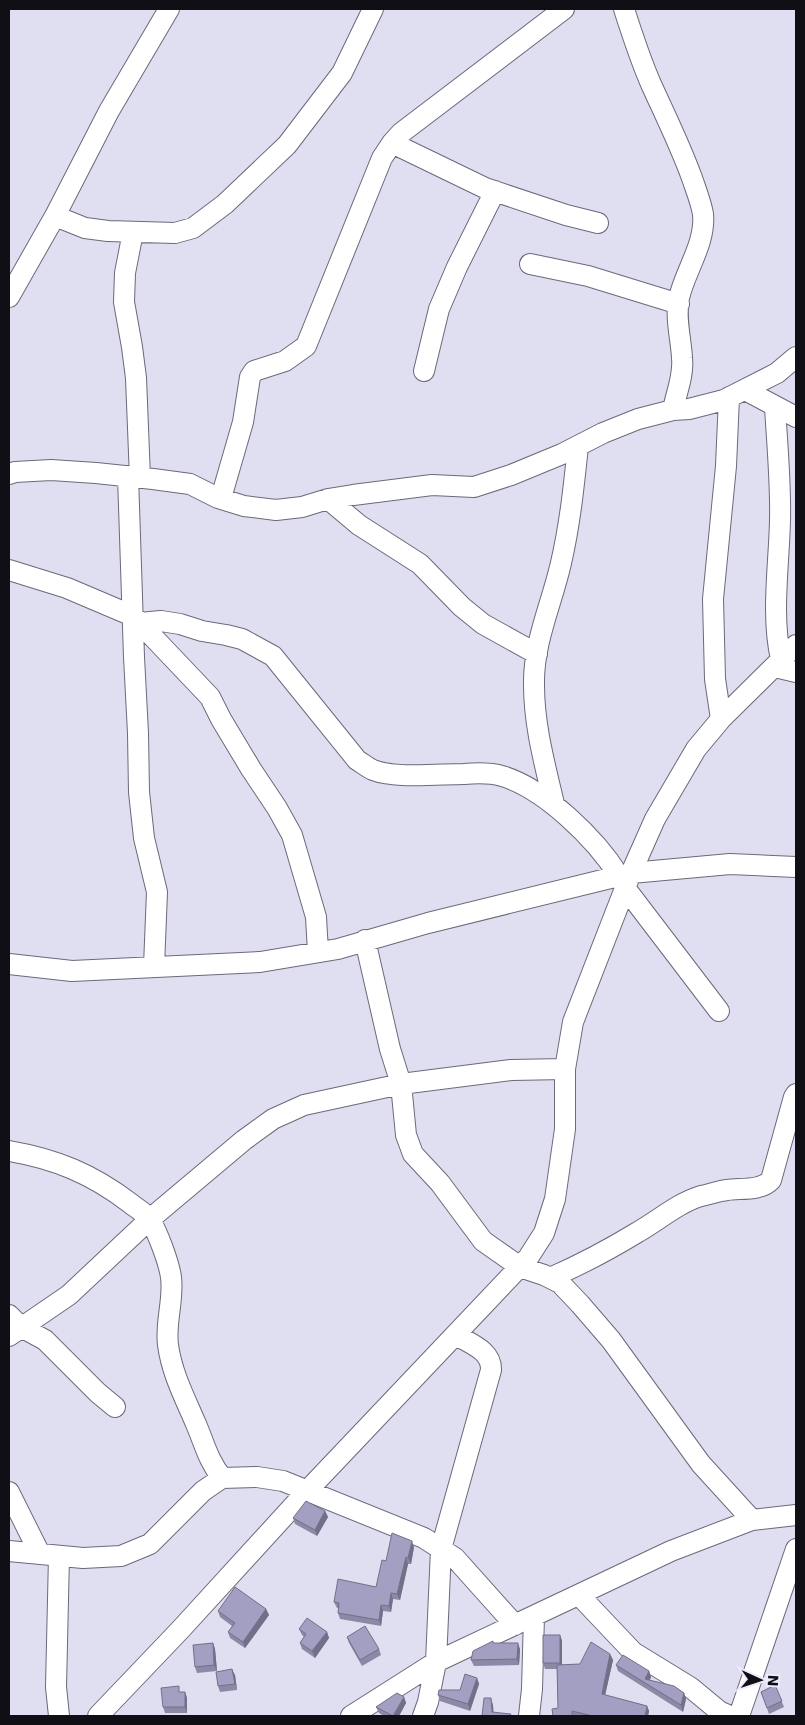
<svg xmlns="http://www.w3.org/2000/svg" width="805" height="1725" font-family="'DejaVu Sans',sans-serif">
  <rect width="100%" height="100%" fill="#e0def1"/>
  <g fill="none" stroke-linecap="round" stroke-linejoin="round">
    <g stroke="#6b697a" stroke-width="22">
      <path id="minor" d="M624,9C632,34 640,59 651,84C665,115 680,145 692,178C696,190 701,202 703,214C706,243 685,271 679,298C675,319 681,338 682,358C684,376 676,393 673,410
        M392,143L485,188L566,215L598,223
        M55,216L85,228L108,231L175,233L193,228L225,204L287,145L342,73L373,9
        M133,232L125,273L124,302L132,347L136,378L140,478
        M530,264L588,276L679,304
        M9,297L55,216L109,111L169,9
        M424,371L439,309L457,267L495,191
        M745,390L796,417
        M775,406C777,444 781,483 780,521C779,565 771,616 781,659
        M9,474L15,472L51,470L96,473L153,479L190,484L218,498L244,506L276,510L302,507L328,499L353,495L432,485L474,487L511,475L562,454L603,433L638,419L673,410L689,409L724,400L777,373L796,357
        M128,476L134,657L138,733L139,792L144,838L157,892L154,966
        M221,498L243,422L250,377L254,371L285,361L306,346L382,158L392,143L401,133L564,9
        M328,499L359,525L420,564L462,607L483,624L537,654
        M9,570L67,588L133,616L210,697L221,719L251,769L277,808L292,835L316,917L318,952
        M140,623L161,621L180,624L202,631L226,635L242,639L273,656L357,760C362,763 368,768 373,770C396,779 440,774 464,774C476,773 492,773 502,776C545,789 596,839 619,876
        M775,667L796,672
        M721,719L715,679L713,599L726,466L729,397
        M554,804C545,765 534,726 534,685C533,643 552,603 561,563C570,524 574,485 578,446
        M626,889L719,1011
        M365,940L390,1049L401,1084L406,1135L413,1154L440,1183L483,1241L520,1267L544,1275L560,1283L580,1304L611,1340L701,1464L752,1520
        M9,964L72,971L260,962L338,949L428,923L631,873L730,864L796,867
        M9,1151C56,1159 92,1174 130,1203C136,1208 146,1213 150,1220C158,1233 169,1263 171,1277C174,1300 165,1322 168,1345C172,1374 185,1398 196,1424C205,1445 208,1460 222,1478
        M550,1278C580,1265 610,1249 638,1232C659,1220 678,1203 701,1196C710,1194 719,1191 727,1190C741,1188 761,1191 771,1180L794,1097L796,1094
        M9,1315L21,1327L45,1340L98,1393L115,1407
        M9,1336L69,1295L150,1219L244,1140L273,1119L304,1105L401,1084L511,1070L565,1069
        M9,1492L40,1554
        M9,1551L83,1558L121,1556L150,1544L203,1491L222,1478L257,1477L283,1481L424,1538L455,1558L515,1625
        M579,1595L633,1652L690,1687L719,1711L730,1716
        M59,1716L56,1687L59,1556
        M98,1716L181,1629L308,1490L528,1258L544,1233L555,1199L565,1129V1069L573,1022L631,873L655,819L696,749L721,719L796,645
        M351,1716L436,1662L671,1551L752,1520L796,1515
        M423,1716L428,1702L436,1662L441,1549L491,1370C492,1351 471,1344 456,1335
        M529,1716L532,1689L534,1616
        M739,1716L796,1549"/>
    </g>
    <use href="#minor" stroke="#fff" stroke-width="20"/>
  </g>
  <path fill="#8c89a7" d="M325,1511L328,1517L317,1536L295,1524L293,1518Z
    M414,1547L411,1564H408L400,1600L393,1599L391,1612L383,1611L381,1626L340,1619L338,1613V1608H337L334,1602L376,1587L386,1561Z
    M266,1609L269,1615L245,1648L230,1638L228,1632L232,1626L220,1617L218,1611Z
    M299,1629L327,1632L329,1638L315,1658L302,1649L300,1643L304,1637L302,1635Z
    M560,1635L562,1641V1665L580,1664L610,1654L613,1660L605,1695L647,1706L649,1711L648,1716H553L558,1708L557,1669H545L543,1663Z
    M347,1637L379,1649L381,1655L362,1666L349,1643Z
    M213,1643L215,1649L217,1671L197,1673L195,1667Z
    M493,1643L520,1649L519,1665L474,1666L471,1660Z
    M616,1665L649,1671L651,1677L650,1680L684,1693L686,1699L683,1712L618,1671Z
    M235,1675L237,1690L220,1692L218,1686Z
    M477,1678L479,1684L470,1711L440,1701L438,1695L460,1690Z
    M775,1685L784,1707L769,1714L761,1692Z
    M181,1692H185L187,1698V1713H165L163,1707Z
    M404,1697L406,1703L399,1716H384L379,1713L376,1707Z"/>
  <path fill="#726f88" d="M325,1511L328,1517L317,1536L315,1530Z
    M412,1541L414,1547L411,1564L408,1558Z
    M406,1557L408,1564L400,1600L397,1594Z
    M391,1593L393,1599L391,1612L389,1606Z
    M381,1605L383,1611L381,1626L379,1620Z
    M266,1609L269,1615L245,1648L243,1642Z
    M327,1632L329,1638L315,1658L312,1651Z
    M560,1635L562,1641V1669L560,1663Z
    M213,1643L215,1649L217,1671L214,1665Z
    M518,1643L520,1649L519,1665L517,1659Z
    M610,1654L613,1660L604,1700L602,1694Z
    M232,1669L235,1675L237,1690L235,1684Z
    M649,1671L651,1677L647,1685L645,1679Z
    M477,1678L479,1684L470,1711L468,1704Z
    M185,1692L187,1698V1713L185,1707Z
    M684,1693L686,1699L683,1712L681,1705Z
    M404,1697L406,1703L399,1716H393Z
    M491,1698L493,1705L494,1716L492,1712Z
    M647,1706L649,1711L648,1716H645Z"/>
  <path fill="#a39fc2" stroke="#726f88" d="M306,1501L325,1511L315,1530L293,1518Z
    M392,1533L412,1541L408,1558L406,1557L397,1594L391,1593L389,1606L381,1605L379,1620L338,1613L339,1603L334,1602L338,1579L376,1587L382,1560L386,1561Z
    M235,1587L266,1609L243,1642L228,1632L235,1623L218,1611Z
    M307,1618L327,1632L312,1651L300,1643L306,1634L299,1629Z
    M365,1626L379,1649L360,1660L347,1637Z
    M543,1635H560V1663H543Z
    M493,1641V1643H518L517,1659L471,1660L473,1651Z
    M591,1642L610,1654L602,1694L647,1706L645,1716H593L572,1711V1716H553L552,1709L558,1708L557,1665L580,1664Z
    M213,1643L214,1665L195,1667L193,1645Z
    M623,1655L649,1671L645,1679L674,1686L684,1693L681,1705L616,1665Z
    M232,1669L235,1684L218,1686L216,1672Z
    M465,1674L477,1678L468,1704L438,1695L439,1690H460Z
    M775,1685L782,1701L767,1708L761,1692Z
    M179,1686V1692H185V1707H163L161,1688Z
    M397,1693L404,1697L393,1716L376,1707Z
    M484,1698H491L492,1712L511,1714L510,1716H482Z"/>
  <rect width="805" height="1725" fill="none" stroke="#100f15" stroke-width="20"/>
  <g transform="translate(760 1680) rotate(93)" stroke="#edebff" stroke-width="4" paint-order="stroke">
  <path d="M0-4L9 19L0 12L-9 19Z" fill="#100f15"/>
  <text y="-8" font-size="14" font-weight="bold" text-anchor="middle" fill="#100f15">N</text>
  </g>
</svg>
